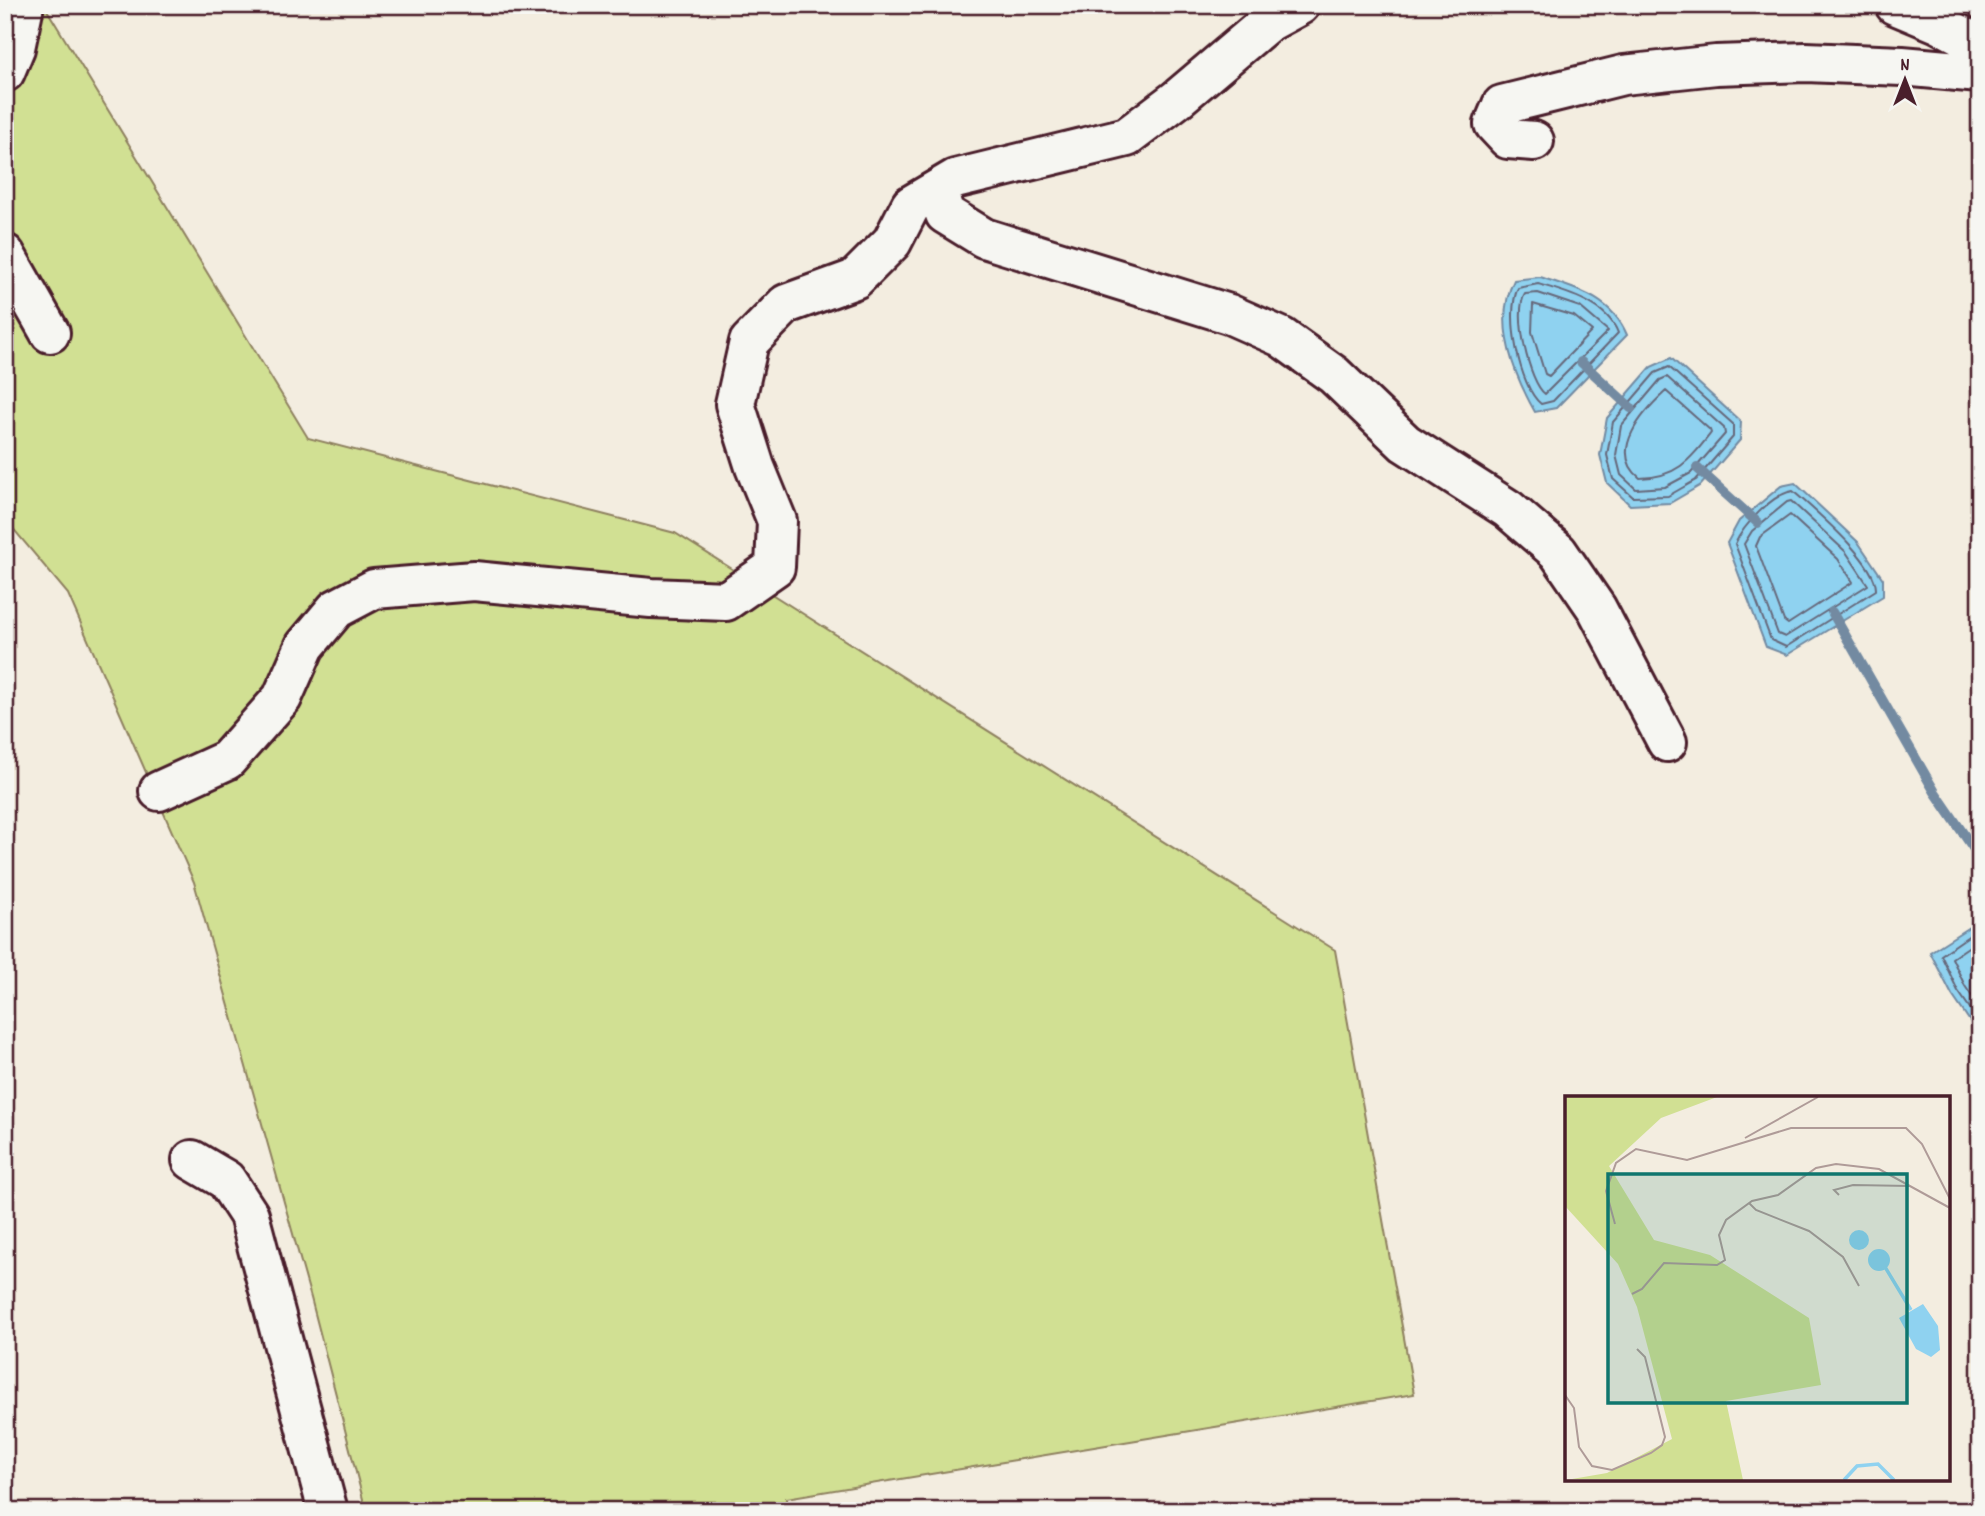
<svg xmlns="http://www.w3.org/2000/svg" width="1985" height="1516" font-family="Dekko,sans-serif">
  <rect width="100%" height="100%" fill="#f3ede0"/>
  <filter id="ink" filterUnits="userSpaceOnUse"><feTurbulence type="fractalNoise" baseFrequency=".0143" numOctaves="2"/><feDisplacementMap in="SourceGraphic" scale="14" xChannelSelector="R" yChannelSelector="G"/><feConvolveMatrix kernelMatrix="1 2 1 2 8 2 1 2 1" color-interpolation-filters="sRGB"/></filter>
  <g filter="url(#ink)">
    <path fill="#d1e093" stroke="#8e805f" stroke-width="2" d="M5,5H44L308,438L675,533L1335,950L1414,1394L786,1498L788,1511H366L311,1298L194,882L68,594L5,519Z"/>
    <path fill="#8fd2f0" stroke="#738aa1" stroke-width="2" d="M1540,277C1576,289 1611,297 1627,335L1556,408L1535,412C1513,373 1493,322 1514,280Z
      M1671,358L1741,422L1740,440L1701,485L1670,503L1630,505L1607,483L1600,455L1607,418L1651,367Z
      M1795,483L1858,542L1883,579V596L1787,655L1766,647L1727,543L1739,521L1781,486Z
      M1980,920V1036L1952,995L1930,952Z"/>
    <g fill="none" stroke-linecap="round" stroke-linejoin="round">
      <path stroke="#66677a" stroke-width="2" d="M1538,284C1566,292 1607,303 1618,333L1553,401L1541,404C1519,386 1505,313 1518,288Z
        M1538,293L1580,307L1608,331L1545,394C1529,382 1513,312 1525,294Z
        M1533,304L1574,316L1592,331L1549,376L1545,374L1532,332Z
        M1669,367L1733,424V437L1696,480L1668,496L1633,497L1613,479L1607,455L1613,422L1655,373Z
        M1667,377L1724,428L1725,434L1691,473L1665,487L1636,489L1621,475L1616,455L1621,426L1660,380Z
        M1666,391L1710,430L1711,433C1689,461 1677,477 1640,478C1607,451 1644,411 1666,391Z
        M1793,491C1814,510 1877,562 1876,590L1786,647L1771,640L1735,544C1743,526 1772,494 1793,491Z
        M1791,501L1846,552L1868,585L1785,637L1778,634L1744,544L1752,531L1787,502Z
        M1790,515L1838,559L1853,582L1788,624L1784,621L1756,546L1760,537Z
        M1980,928L1941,955L1958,991L1980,1023
        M1980,939L1952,958L1965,986L1980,1008"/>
      <path stroke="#738aa1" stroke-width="10" d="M1581,362L1631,408
        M1697,468L1758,523
        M1832,612L1935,792L1980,858"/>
      <g stroke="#4a1f2b" stroke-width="44">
        <path id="minor" d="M1895,5L1938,23L1980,45
          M5,72L15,48L24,5
          M1534,141L1508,139L1494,124L1502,105L1623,75L1716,65L1806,62L1902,66L1980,73
          M937,190L945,214L984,238L1229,314L1281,337L1334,375L1405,443L1508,509L1558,552L1597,609L1667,742
          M5,254L50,333
          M159,791L227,760L282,698L305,646L336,609L374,589L474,581L651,598L726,601L775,567L777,521L755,467L735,404L749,342L786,304L855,279L892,242L911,205L955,179L1127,137L1176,100L1267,23L1300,5
          M192,1160L226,1180L249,1215L328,1511"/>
      </g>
      <use href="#minor" stroke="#f6f6f2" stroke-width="38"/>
    </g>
  </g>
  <g transform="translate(1565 1096)">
    <rect width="385" height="385" fill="#f3ede0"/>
    <path d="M0,1H152L96,22L44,70L89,144L145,159L244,222L256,289L161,305L178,384L7,383L42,377L107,343L72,211L53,168L0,110Z" fill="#d1e093"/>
    <path d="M284 144a10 10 0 1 1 20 0a10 10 0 1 1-20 0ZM303 164a11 11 0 1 1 22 0a11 11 0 1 1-22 0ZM358,208L373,230L375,254L366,261L351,253L334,222Z" fill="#8fd2f0"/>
    <path fill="none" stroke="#8fd2f0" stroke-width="3.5" d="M320,171L346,214M279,384L292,370L313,368L329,384"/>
    <path fill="none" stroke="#af9b98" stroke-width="2" d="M180,42L253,1M274,99L269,94L288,89L345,90M184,107L191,114L244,135L278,161L294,190M50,128L41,95L51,67L71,53L122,64L226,32H341L357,48L385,103M67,198L77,193L99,167L152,169L160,164L154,139L161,124L187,105L213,99L251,72L271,68L314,73L385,112M0,299L9,312L14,351L27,370L47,374L86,357L97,349L100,341L80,261L72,253"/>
    <path fill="#0f766e" fill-opacity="0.15" stroke="#0f766e" stroke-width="3.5" d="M43,78H342V307H43Z"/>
    <rect width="385" height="385" fill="none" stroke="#4a1f2b" stroke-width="3.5"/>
  </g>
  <rect width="1985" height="1516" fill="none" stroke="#f6f6f2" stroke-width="28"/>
  <rect x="14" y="14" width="1957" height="1488" fill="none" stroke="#4a1f2b" stroke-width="2.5" filter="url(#ink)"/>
  <g transform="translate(1905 80)" stroke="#f6f6f2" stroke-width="5" paint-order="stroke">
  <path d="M0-5L12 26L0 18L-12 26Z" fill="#4a1f2b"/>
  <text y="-10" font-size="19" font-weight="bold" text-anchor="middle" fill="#4a1f2b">N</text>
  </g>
</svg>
